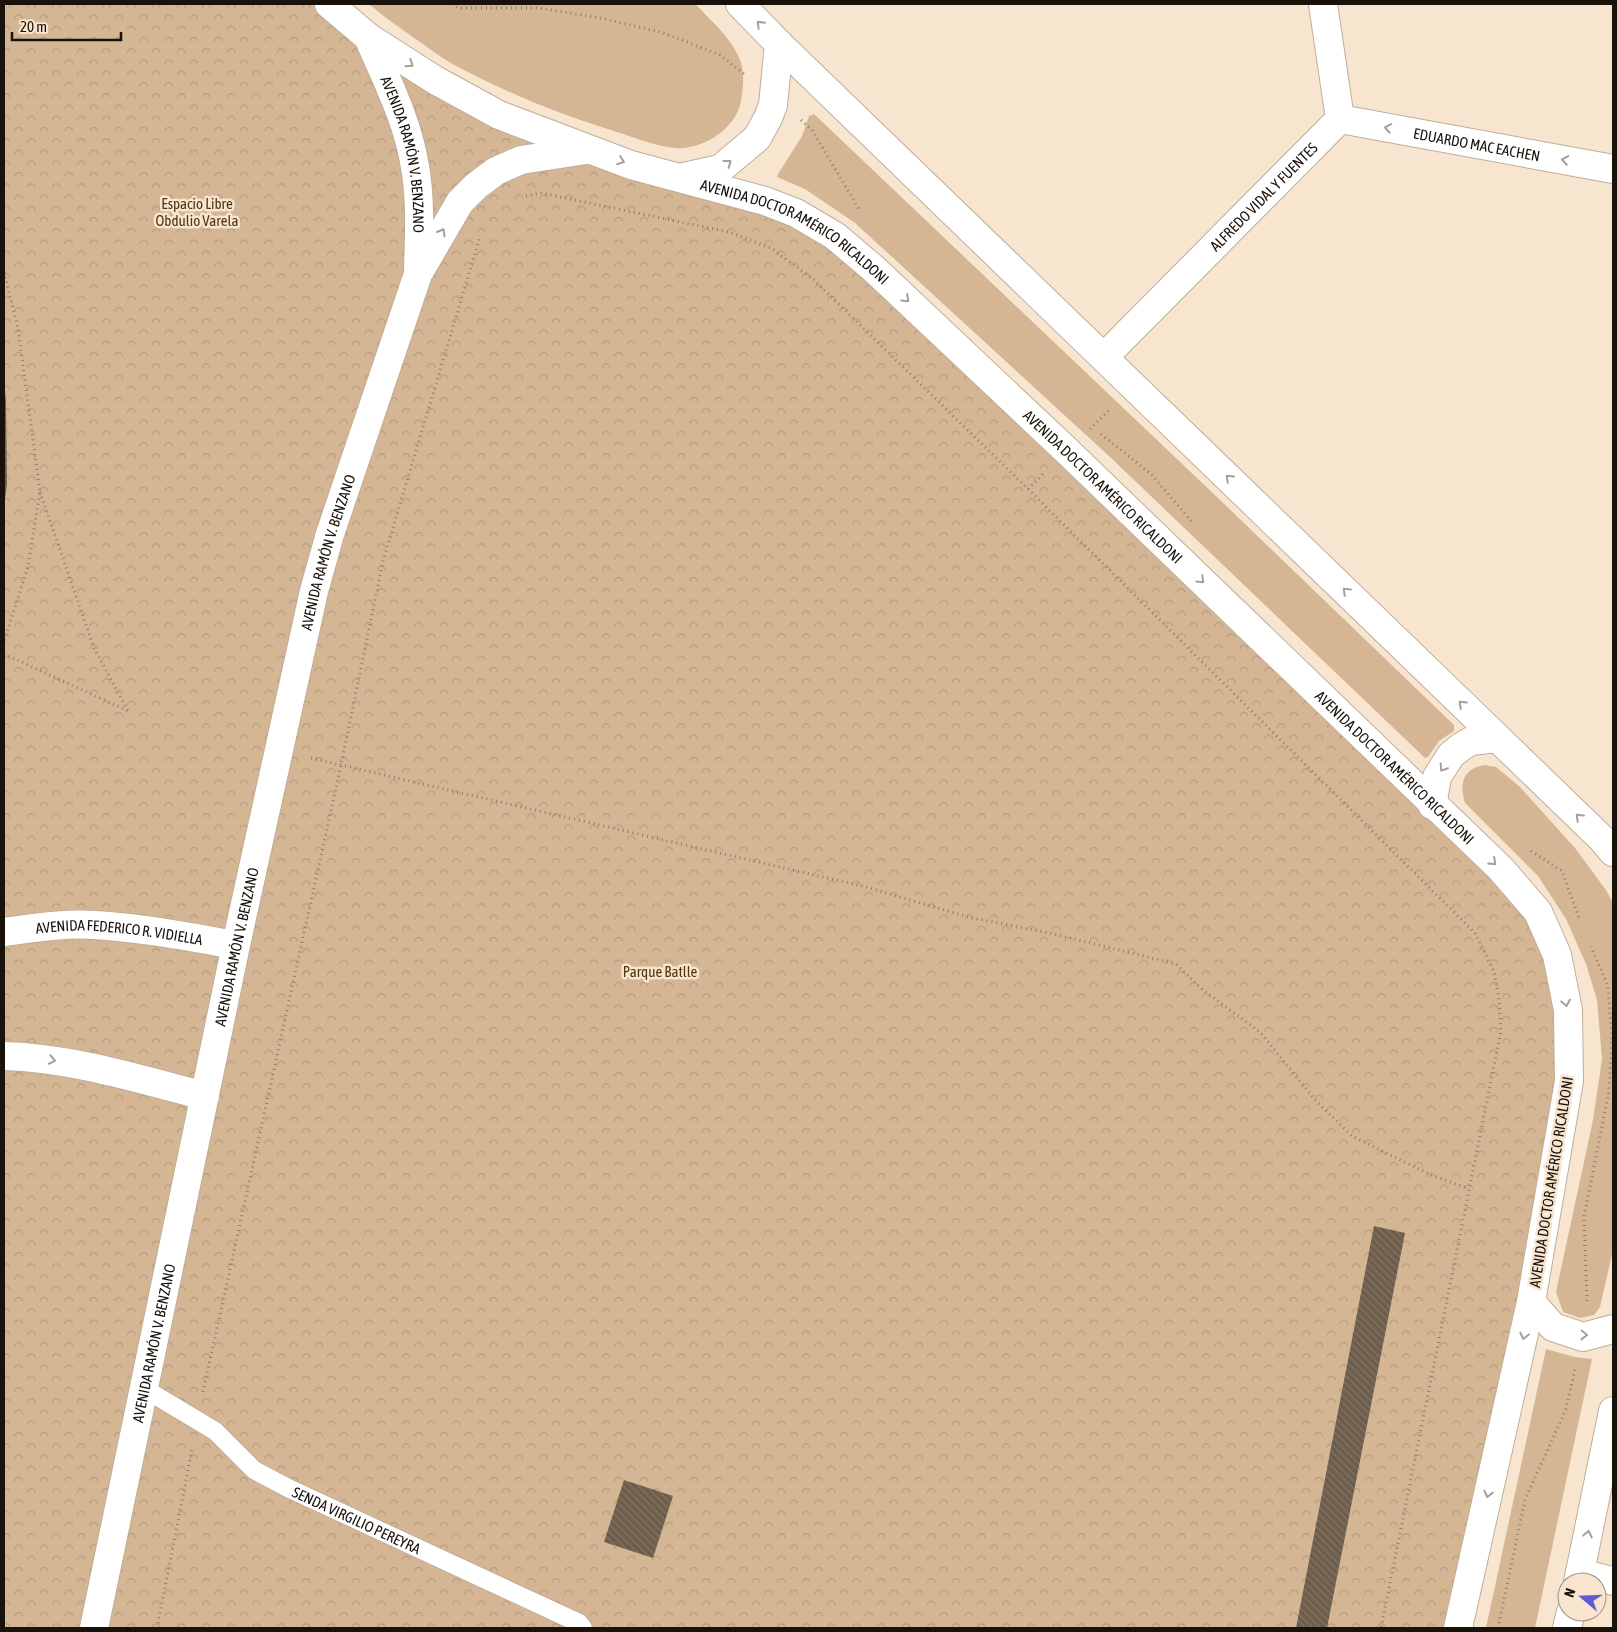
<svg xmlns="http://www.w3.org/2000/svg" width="1617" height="1632" font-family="'Asap Condensed',sans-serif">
  <defs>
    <pattern id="park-crowns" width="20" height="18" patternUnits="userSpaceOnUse" patternTransform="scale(1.25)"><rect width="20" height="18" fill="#d4b694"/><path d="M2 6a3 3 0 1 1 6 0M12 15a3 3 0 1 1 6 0" fill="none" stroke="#b59b7e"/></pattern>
    <pattern id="building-back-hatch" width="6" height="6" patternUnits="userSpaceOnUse" patternTransform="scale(1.25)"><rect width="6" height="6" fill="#6d5d4a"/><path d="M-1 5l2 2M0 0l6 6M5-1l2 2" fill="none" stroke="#807465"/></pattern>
  </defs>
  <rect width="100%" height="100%" fill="#f8e5d0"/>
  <path fill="#d4b694" d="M369,4H695C710,19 732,39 740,60C745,73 743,88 741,101C736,129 703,150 675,148C655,146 636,138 617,132C558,114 502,91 449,62C439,56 430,49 420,42C403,30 385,18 369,4Z
    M814,114L1217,497L1454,725V731L1439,741L1428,757L1425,758L1110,457L855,223L805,189L777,177L778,174L802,136L809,116Z
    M1485,765L1496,767L1519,786L1575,848L1606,890L1613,903V1250L1600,1307L1594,1315L1580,1318L1563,1312L1556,1292L1593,1120L1602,1059L1597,1000L1586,964L1566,919L1538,876L1465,803C1459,784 1463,768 1485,765Z
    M1546,1349L1575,1357L1592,1359L1535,1628H1486Z"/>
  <path fill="url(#park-crowns)" d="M4,4H329L435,80L796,213L1538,912L1569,1081L1458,1628H4Z"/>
  <path fill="url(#building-back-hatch)" d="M4,391H5L6,401L7,484L5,499Z
    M1374,1226L1405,1233L1327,1628H1296Z
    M624,1480L673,1496L653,1558L604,1542Z"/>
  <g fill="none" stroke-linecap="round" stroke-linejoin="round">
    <g stroke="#c0ae99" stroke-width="20">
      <g id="service">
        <path id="s1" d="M145,1389L215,1431L254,1470L288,1488L579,1623L583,1628"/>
      </g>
    </g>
    <g stroke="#c0ae99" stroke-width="30">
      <g id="minor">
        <path d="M1323,4L1340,119"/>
        <path id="s2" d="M1340,119L1613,169"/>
        <path id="s3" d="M1104,357L1340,119"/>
        <path d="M1580,1573L1613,1581"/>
      </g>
    </g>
    <g stroke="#c0ae99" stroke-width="30">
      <g id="tertiary">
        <path id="s4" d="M329,4L368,37L435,80L499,115L631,165L765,201L796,213L835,236L874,269L1067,451L1501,869L1538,912L1557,955L1568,1010L1569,1081L1531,1302L1458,1628"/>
        <path d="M740,4L779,44L1602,839L1613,852"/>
        <path id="s5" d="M368,37C386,79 408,121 415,167C421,201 419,236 418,270"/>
        <path d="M684,177L720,169L757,138L768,118L773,105L779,44"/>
        <path d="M1432,805L1437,777L1451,755L1461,747L1471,741L1497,738"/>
        <path id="s6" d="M4,932C34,928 65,923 95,925C143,928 189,937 236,945"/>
        <path d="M4,1056C73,1058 139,1079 205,1096"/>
        <path d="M1531,1302L1553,1327L1583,1337L1613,1329"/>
        <path d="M1578,1582L1613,1411"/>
        <path id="s7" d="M94,1628L236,945L314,591L330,534L418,274L460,202L476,186L496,171L521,160L586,150"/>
        <path d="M1567,1628L1571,1612"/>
      </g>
    </g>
    <path stroke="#8a7d6f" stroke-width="3" stroke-dasharray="1 4" stroke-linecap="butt" d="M452,4L459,8H539L600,18L661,32L720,55L744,74
      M801,120L812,130L860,211
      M526,196L541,193L729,232L771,248L814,280L1028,489L1475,933L1494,972L1499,1000L1501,1031L1381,1628
      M4,272L18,328L40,492L28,566L4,642
      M1090,429L1110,409
      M1101,434L1151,474L1193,523
      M1028,489L1044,473
      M40,492L94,648L128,711
      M4,654L128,711
      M311,758L866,887L968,917L1054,934L1176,964L1203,990L1260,1032L1316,1101L1352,1136L1431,1175L1469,1189
      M1531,851L1562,871L1579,918
      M1587,1301L1584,1217L1609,1091L1612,1039L1608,986L1591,947
      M203,1392L341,765L383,561L480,237
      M157,1628L192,1450
      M1498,1628L1525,1500L1566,1409L1575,1369"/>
    <use href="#service" stroke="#fff" stroke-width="18"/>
    <use href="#minor" stroke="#fff" stroke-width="28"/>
    <use href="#tertiary" stroke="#fff" stroke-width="28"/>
  </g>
  <defs><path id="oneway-chevron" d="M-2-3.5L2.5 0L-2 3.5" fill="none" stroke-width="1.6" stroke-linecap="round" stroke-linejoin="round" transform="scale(1.25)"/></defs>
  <g stroke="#a3a09d">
    <use href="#oneway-chevron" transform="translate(760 24) rotate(-134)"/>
    <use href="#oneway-chevron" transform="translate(410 64) rotate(33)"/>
    <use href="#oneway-chevron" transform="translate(1388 128) rotate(-170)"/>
    <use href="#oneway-chevron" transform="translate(1565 160) rotate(-170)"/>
    <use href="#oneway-chevron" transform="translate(621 161) rotate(20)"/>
    <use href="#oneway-chevron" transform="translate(728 163) rotate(-37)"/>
    <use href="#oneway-chevron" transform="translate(442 232) rotate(-60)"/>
    <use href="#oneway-chevron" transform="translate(906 299) rotate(43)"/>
    <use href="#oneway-chevron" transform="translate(1229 478) rotate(-136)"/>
    <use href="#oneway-chevron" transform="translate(1201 580) rotate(44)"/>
    <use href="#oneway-chevron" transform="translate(1346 591) rotate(-136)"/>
    <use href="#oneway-chevron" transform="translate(1462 704) rotate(-136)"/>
    <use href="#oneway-chevron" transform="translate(1443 768) rotate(123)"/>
    <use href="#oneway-chevron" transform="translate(1579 817) rotate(-136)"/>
    <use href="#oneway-chevron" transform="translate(1493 862) rotate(43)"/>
    <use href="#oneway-chevron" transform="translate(1566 1003) rotate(79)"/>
    <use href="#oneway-chevron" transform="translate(52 1060) rotate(11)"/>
    <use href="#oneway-chevron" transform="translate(1584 1335) rotate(1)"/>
    <use href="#oneway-chevron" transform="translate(1524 1336) rotate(103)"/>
    <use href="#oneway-chevron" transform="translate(1488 1494) rotate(103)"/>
    <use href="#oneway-chevron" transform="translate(1588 1534) rotate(-78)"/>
  </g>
  <g text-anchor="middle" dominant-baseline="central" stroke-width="5" stroke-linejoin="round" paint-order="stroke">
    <g font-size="15" fill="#18120a" stroke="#f8e5d0">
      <text stroke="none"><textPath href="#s2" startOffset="139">EDUARDO MAC EACHEN</textPath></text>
      <text stroke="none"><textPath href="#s5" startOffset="124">AVENIDA RAMÓN V. BENZANO</textPath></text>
      <text stroke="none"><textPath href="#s3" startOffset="226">ALFREDO VIDAL Y FUENTES</textPath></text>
      <text stroke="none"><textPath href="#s4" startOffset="524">AVENIDA DOCTOR AMÉRICO RICALDONI</textPath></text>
      <text stroke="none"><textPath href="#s4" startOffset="929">AVENIDA DOCTOR AMÉRICO RICALDONI</textPath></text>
      <text stroke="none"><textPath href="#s7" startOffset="1101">AVENIDA RAMÓN V. BENZANO</textPath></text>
      <text stroke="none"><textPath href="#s4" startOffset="1334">AVENIDA DOCTOR AMÉRICO RICALDONI</textPath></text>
      <text stroke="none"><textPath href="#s6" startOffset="116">AVENIDA FEDERICO R. VIDIELLA</textPath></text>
      <text stroke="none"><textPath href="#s7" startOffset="696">AVENIDA RAMÓN V. BENZANO</textPath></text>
      <text transform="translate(1551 1182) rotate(-81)">AVENIDA DOCTOR AMÉRICO RICALDONI</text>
      <text stroke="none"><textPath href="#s7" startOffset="291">AVENIDA RAMÓN V. BENZANO</textPath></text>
      <text stroke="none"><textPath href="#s1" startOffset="251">SENDA VIRGILIO PEREYRA</textPath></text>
    </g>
    <g font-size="15" fill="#52350d" stroke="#f8e5d0">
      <text x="197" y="203">Espacio Libre<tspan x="197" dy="17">Obdulio Varela</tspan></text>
      <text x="660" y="971">Parque Batlle</text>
    </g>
  </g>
  <rect width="1617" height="1632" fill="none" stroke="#18120a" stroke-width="10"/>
  <g transform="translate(1582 1597) rotate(289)"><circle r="24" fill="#f8e5d0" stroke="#9e9181"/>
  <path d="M0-4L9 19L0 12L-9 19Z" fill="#5f5bd3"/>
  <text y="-8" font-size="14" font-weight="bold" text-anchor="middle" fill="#18120a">N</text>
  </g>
  <path d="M12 32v8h109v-8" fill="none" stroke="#18120a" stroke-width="2.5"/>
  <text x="20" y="32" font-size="15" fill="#18120a" stroke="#f8e5d0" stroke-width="4" paint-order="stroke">20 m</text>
</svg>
